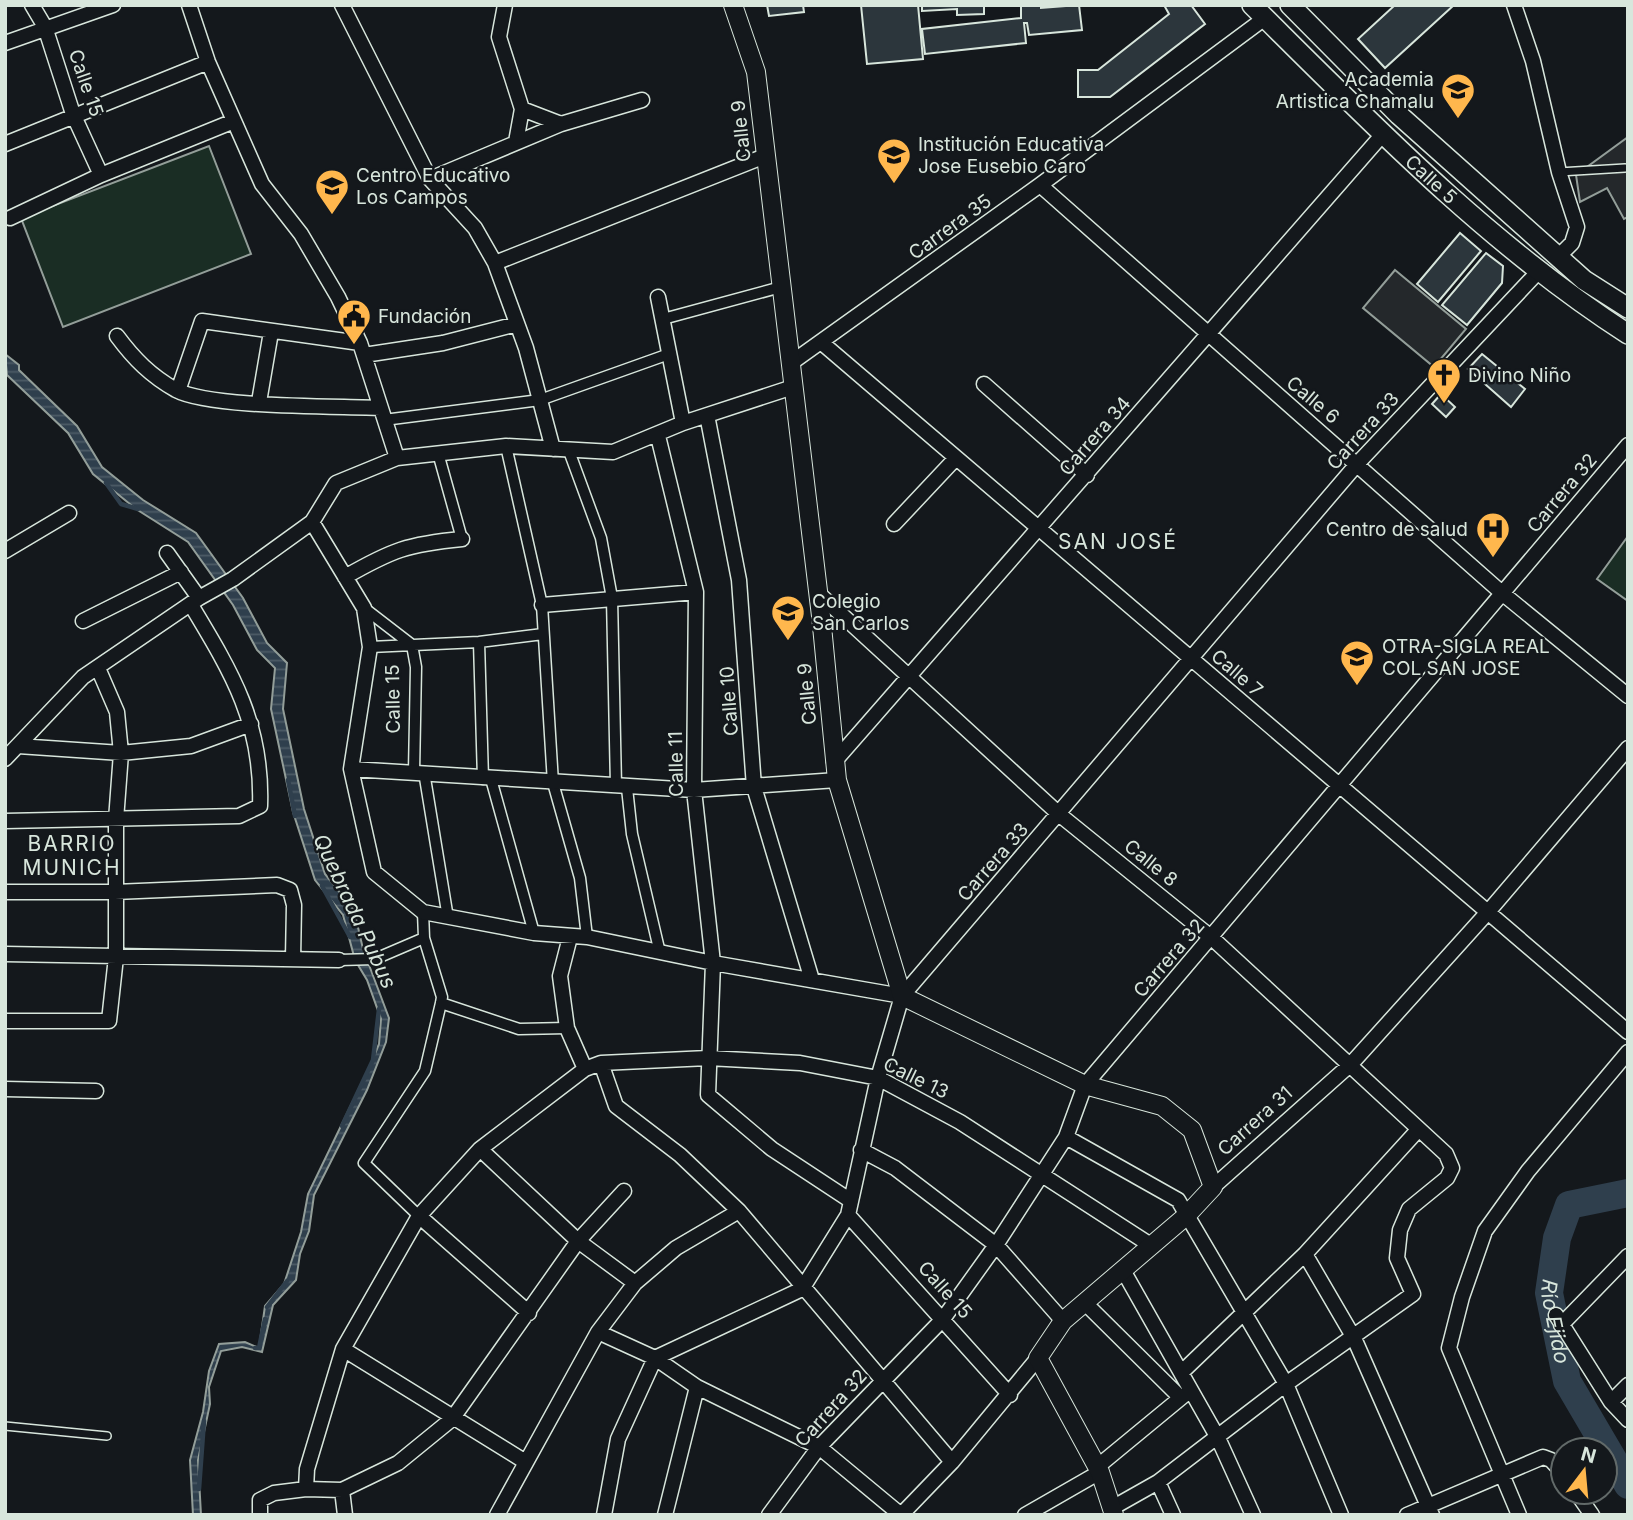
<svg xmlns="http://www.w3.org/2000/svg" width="1633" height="1520" font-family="Inter,sans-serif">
  <defs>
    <pattern id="water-rules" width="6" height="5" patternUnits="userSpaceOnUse" patternTransform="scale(1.75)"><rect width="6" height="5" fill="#2f3f4d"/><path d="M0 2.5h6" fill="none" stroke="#4c5b66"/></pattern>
  </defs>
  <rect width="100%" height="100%" fill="#14181c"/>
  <path fill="#1a2d24" stroke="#939e99" stroke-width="2" d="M209,146L251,254L63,327L21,218Z
    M1628,536V601L1597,579Z"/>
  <path fill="#24282b" stroke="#939e99" stroke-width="2" d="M1628,137V217L1624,219L1607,188L1580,202L1576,175Z
    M1395,270L1466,329L1434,367L1363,308Z"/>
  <path fill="url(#water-rules)" stroke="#939e99" stroke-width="2" d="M5,354L19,365V370L77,426L102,467L143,500L196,533L243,598L267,643L287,663L283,709L304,809L325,874L354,910L363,949L389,1018L386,1042L367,1090L314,1195L309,1231L300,1254L296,1280L273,1305L262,1352L242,1347L221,1351L209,1387L210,1404L198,1460L201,1515H193L190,1460L203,1412L209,1371L219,1344L245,1342L259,1348L265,1306L284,1284L301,1232L308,1194L370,1066L379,1044L381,1019L367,980L355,960L343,915L315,880L293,812L271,709L275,668L257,650L233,605L188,542L136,509L93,474L68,433L7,375Z"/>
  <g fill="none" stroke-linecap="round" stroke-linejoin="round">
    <path stroke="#2f3f4d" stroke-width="4.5" d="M106,483L121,504L138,509
      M288,780L295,816
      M322,886L350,937
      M342,1126L373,1060L379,1009
      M267,1307L287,1281
      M255,1348H259L265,1319
      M199,1489L204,1421"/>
    <path stroke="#2f3f4d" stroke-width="28" id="s1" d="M1628,1193L1569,1205L1557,1238L1549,1293L1567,1381L1628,1485"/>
  </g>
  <path fill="#2c363c" stroke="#d8e6dc" stroke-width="2" d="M767,5H803L804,12L769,16Z
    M861,5H918L923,59L867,64Z
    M922,5H984V14L957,15V9L922,11Z
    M1021,5H1041V8L1079,5L1082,30L1029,35L1027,23H1024L1026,43L925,54L922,29L1021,18Z
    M1164,5H1191L1205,24L1110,97H1078V70H1098L1169,14Z
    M1395,5H1454L1385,68L1358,39Z
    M1460,233L1481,251L1438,302L1417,284Z
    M1486,253L1503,266L1502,283L1467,325L1442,305Z
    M1482,354L1525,389L1511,407L1468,369Z
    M1441,394L1455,407L1446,417L1432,404Z"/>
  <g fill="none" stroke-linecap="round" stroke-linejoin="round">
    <g stroke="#d8e6dc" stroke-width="10">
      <path id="service" d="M1559,172L1625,168
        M5,1426L107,1436"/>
    </g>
    <g stroke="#d8e6dc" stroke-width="13">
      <path id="pedestrian" d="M663,319L781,287
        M384,420L540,400L669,354
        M506,446L542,605L553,783L580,878L587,937
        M569,451L601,538L612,598L616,786
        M438,453L462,539
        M364,608L412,645L416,667L414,772
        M479,642L483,779
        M370,647L479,642L543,634
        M424,772L448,918
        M491,779L534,933
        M627,788L632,834L660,953
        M339,960L375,959L424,938
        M441,1003L519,1029L567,1028
        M419,1216L364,1163L425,1071L441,1003L442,997L424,938L423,912"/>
    </g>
    <g stroke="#d8e6dc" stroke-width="17">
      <path id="minor" d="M32,5L45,27L73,114L101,175
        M189,5L208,62L262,184L301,234L338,297L360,343L397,458
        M342,5L430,179L475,228L495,263L526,348L553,449
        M505,5L499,37L522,109L516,142
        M1514,5L1533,61L1559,172L1577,227L1572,243L1558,257
        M5,43L113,5
        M522,109L561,124
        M5,144L208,62
        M430,179L561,124L642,100
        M1040,185L1502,593L1628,696
        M10,218L101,175L234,121
        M495,263L765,156
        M658,297L683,423
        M117,336C134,359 151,376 176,390C210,408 336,406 380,408
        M822,343L1628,1032
        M364,355L443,343L517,324
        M791,363L1040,185L1265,18
        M984,384L1087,475
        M178,391L202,321L360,343
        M259,402L271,332
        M707,415L739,580L754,787L812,980
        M658,436L696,592L694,790L713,963L708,1095L772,1149L851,1201
        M312,522L364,608L370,647L351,769L374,872L423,912L534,933L587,937L713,963L902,996
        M894,524L956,458
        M5,551L69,513
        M167,553L199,598
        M345,577C392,550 408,544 462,539
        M819,594L1060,815L1212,938L1446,1154L1452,1168L1447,1178L1409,1209L1400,1230L1397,1258L1413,1294L1286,1384L1158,1482L1112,1508
        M542,605L696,592
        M83,621L181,572
        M18,746L121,753L191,746L251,724
        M5,759L83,677L199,598L233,579L312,522L336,483L397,458L506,446L613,452L683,423L793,387
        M834,762L1383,134
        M351,769L694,790L837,780
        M5,821L239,816L260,806C263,724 232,673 191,605
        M5,892H115L277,885L290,890L294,905L293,959
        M570,937L560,976L567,1028L585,1069
        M5,954L339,960
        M5,1021H109L116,957V820L121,753L117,712L98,668
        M601,1063L616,1106L680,1155L739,1211L952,1462
        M5,1089L96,1091
        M1066,1137L1178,1200L1286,1384L1341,1515
        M480,1149L578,1241L635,1283
        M861,1150L895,1168L996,1245L1063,1321
        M1213,1187L1351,1064L1488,912L1628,748
        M848,1215L1010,1395
        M419,1216L529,1313
        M1305,1254L1354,1338L1432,1515
        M1124,1272L1218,1438L1253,1515
        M1085,1303L1180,1397
        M1556,1315L1611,1402L1628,1420
        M1561,1325L1628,1256
        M598,1332L655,1358L697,1387L819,1447L901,1515L952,1462L1038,1358
        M343,1349L524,1461
        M1183,1371L1305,1254L1418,1130
        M1611,1402L1628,1385
        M1097,1467L1188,1392
        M1158,1482L1173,1515
        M306,1489L307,1469L343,1349L419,1216L480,1149L585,1069L601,1063L708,1058L800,1063L878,1078L960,1122L1152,1246
        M342,1490L345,1515
        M1576,1492L1592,1515
        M260,1515V1500L274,1493L306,1489L342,1490L398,1463L452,1419L578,1241L624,1191
        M497,1515L598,1332L635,1283L676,1248L739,1211
        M604,1515L618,1439L655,1358L802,1289L848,1215L878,1078L902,996L1358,463L1538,272
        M665,1515L697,1387
        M769,1515L819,1447L943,1319L996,1245L1066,1137L1085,1085L1628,445
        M1025,1515L1100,1472
        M1407,1515L1543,1457L1551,1460L1563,1473
        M1519,1515L1449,1348L1462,1297L1485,1231L1528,1171L1628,1052"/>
    </g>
    <g stroke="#d8e6dc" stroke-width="20">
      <path id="tertiary" d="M733,5L756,72L821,616L837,780L902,996L1085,1085L1162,1106L1192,1130L1213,1187L1186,1216L1063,1321L1038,1358L1100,1472L1114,1515"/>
    </g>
    <g stroke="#d8e6dc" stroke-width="22">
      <g id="secondary">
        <path id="s2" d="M1252,5C1370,122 1488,244 1628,334"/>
        <path d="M1290,5L1399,115L1584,280L1628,308"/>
      </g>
    </g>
    <use href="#service" stroke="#14181c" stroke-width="7"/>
    <use href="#pedestrian" stroke="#14181c" stroke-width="10"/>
    <use href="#minor" stroke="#14181c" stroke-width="14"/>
    <use href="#tertiary" stroke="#14181c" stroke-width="18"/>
    <use href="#secondary" stroke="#14181c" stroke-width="19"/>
  </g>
  <defs>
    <g id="school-pin" transform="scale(1.75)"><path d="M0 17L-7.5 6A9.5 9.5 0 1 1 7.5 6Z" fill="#ffb74d" stroke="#14181c"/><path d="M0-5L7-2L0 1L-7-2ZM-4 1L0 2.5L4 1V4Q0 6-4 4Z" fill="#111"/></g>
    <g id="university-pin" transform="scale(1.75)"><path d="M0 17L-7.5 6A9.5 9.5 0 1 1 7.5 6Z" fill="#ffb74d" stroke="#14181c"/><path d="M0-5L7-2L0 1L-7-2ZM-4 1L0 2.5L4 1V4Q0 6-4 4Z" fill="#111"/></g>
    <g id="civic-pin" transform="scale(1.75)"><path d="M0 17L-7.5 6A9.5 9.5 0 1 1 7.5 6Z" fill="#ffb74d" stroke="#14181c"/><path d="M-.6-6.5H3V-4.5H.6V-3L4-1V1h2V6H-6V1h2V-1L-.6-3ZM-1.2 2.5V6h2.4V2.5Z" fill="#111"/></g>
    <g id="church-pin" transform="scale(1.75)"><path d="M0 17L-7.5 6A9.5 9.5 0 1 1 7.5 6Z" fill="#ffb74d" stroke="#14181c"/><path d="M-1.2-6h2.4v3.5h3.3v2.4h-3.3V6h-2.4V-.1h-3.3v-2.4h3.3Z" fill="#111"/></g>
    <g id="hospital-pin" transform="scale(1.75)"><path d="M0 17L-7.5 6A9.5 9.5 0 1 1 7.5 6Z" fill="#ffb74d" stroke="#14181c"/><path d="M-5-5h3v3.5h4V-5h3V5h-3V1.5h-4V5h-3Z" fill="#111"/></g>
  </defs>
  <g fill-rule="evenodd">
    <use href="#school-pin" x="1458" y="90"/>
    <use href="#university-pin" x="894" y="155"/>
    <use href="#school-pin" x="332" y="186"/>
    <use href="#civic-pin" x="354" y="316"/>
    <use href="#church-pin" x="1444" y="375"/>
    <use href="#hospital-pin" x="1493" y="529"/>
    <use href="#school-pin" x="788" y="612"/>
    <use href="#school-pin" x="1357" y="657"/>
  </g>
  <g text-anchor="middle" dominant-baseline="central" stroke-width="5" stroke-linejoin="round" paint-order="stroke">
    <g font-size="19" fill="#d8e6dc" stroke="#14181c" text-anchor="start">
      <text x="1434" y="79" text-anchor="end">Academia<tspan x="1434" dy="22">Artistica Chamalu</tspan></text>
      <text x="918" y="144">Institución Educativa<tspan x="918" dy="22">Jose Eusebio Caro</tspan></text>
      <text x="356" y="175">Centro Educativo<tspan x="356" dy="22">Los Campos</tspan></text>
      <text x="378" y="316">Fundación</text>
      <text x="1468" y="375">Divino Niño</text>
      <text x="1468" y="529" text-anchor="end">Centro de salud</text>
      <text x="812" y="601">Colegio<tspan x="812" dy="22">San Carlos</tspan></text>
      <text x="1382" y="646">OTRA-SIGLA REAL<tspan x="1382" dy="22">COL SAN JOSE</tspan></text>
    </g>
    <g font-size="19" fill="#d8e6dc" stroke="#14181c">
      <text transform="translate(86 83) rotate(71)">Calle 15</text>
      <text transform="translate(741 131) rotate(-96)">Calle 9</text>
      <text stroke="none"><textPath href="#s2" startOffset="250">Calle 5</textPath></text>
      <text transform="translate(950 227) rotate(-36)">Carrera 35</text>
      <text transform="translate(1313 400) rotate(40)">Calle 6</text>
      <text transform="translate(1363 431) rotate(-48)">Carrera 33</text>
      <text transform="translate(1095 436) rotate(-49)">Carrera 34</text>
      <text transform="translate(1562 493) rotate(-50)">Carrera 32</text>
      <text transform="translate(1237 673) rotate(41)">Calle 7</text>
      <text transform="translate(807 694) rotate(-95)">Calle 9</text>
      <text transform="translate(393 699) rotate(-91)">Calle 15</text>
      <text transform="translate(729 701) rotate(-94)">Calle 10</text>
      <text transform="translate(676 764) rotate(-91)">Calle 11</text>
      <text transform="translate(993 862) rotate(-49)">Carrera 33</text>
      <text transform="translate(1151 863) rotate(39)">Calle 8</text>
      <text transform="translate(1169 958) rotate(-49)">Carrera 32</text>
      <text transform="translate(916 1078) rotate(26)">Calle 13</text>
      <text transform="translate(1255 1121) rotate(-42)">Carrera 31</text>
      <text transform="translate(945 1290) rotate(48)">Calle 15</text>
      <text transform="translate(831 1408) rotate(-48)">Carrera 32</text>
    </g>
    <g font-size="21" letter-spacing="2" fill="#d8e6dc" stroke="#14181c">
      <text x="1118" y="541">SAN JOSÉ</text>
      <text x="72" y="843">BARRIO<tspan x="72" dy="24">MUNICH</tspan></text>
    </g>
    <g font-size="21" font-style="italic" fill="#d8e6dc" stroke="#14181c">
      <text transform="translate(355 911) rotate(65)">Quebrada Pubus</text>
      <text stroke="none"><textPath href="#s1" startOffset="180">Río Ejido</textPath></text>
    </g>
  </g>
  <rect width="1633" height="1520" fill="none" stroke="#d8e6dc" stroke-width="14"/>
  <g transform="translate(1584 1471) rotate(16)"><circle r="33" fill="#14181c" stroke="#626a69" stroke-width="2"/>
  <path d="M0-5L12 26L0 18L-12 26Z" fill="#ffb74d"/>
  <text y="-10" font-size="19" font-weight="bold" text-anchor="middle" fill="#d8e6dc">N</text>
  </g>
</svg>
